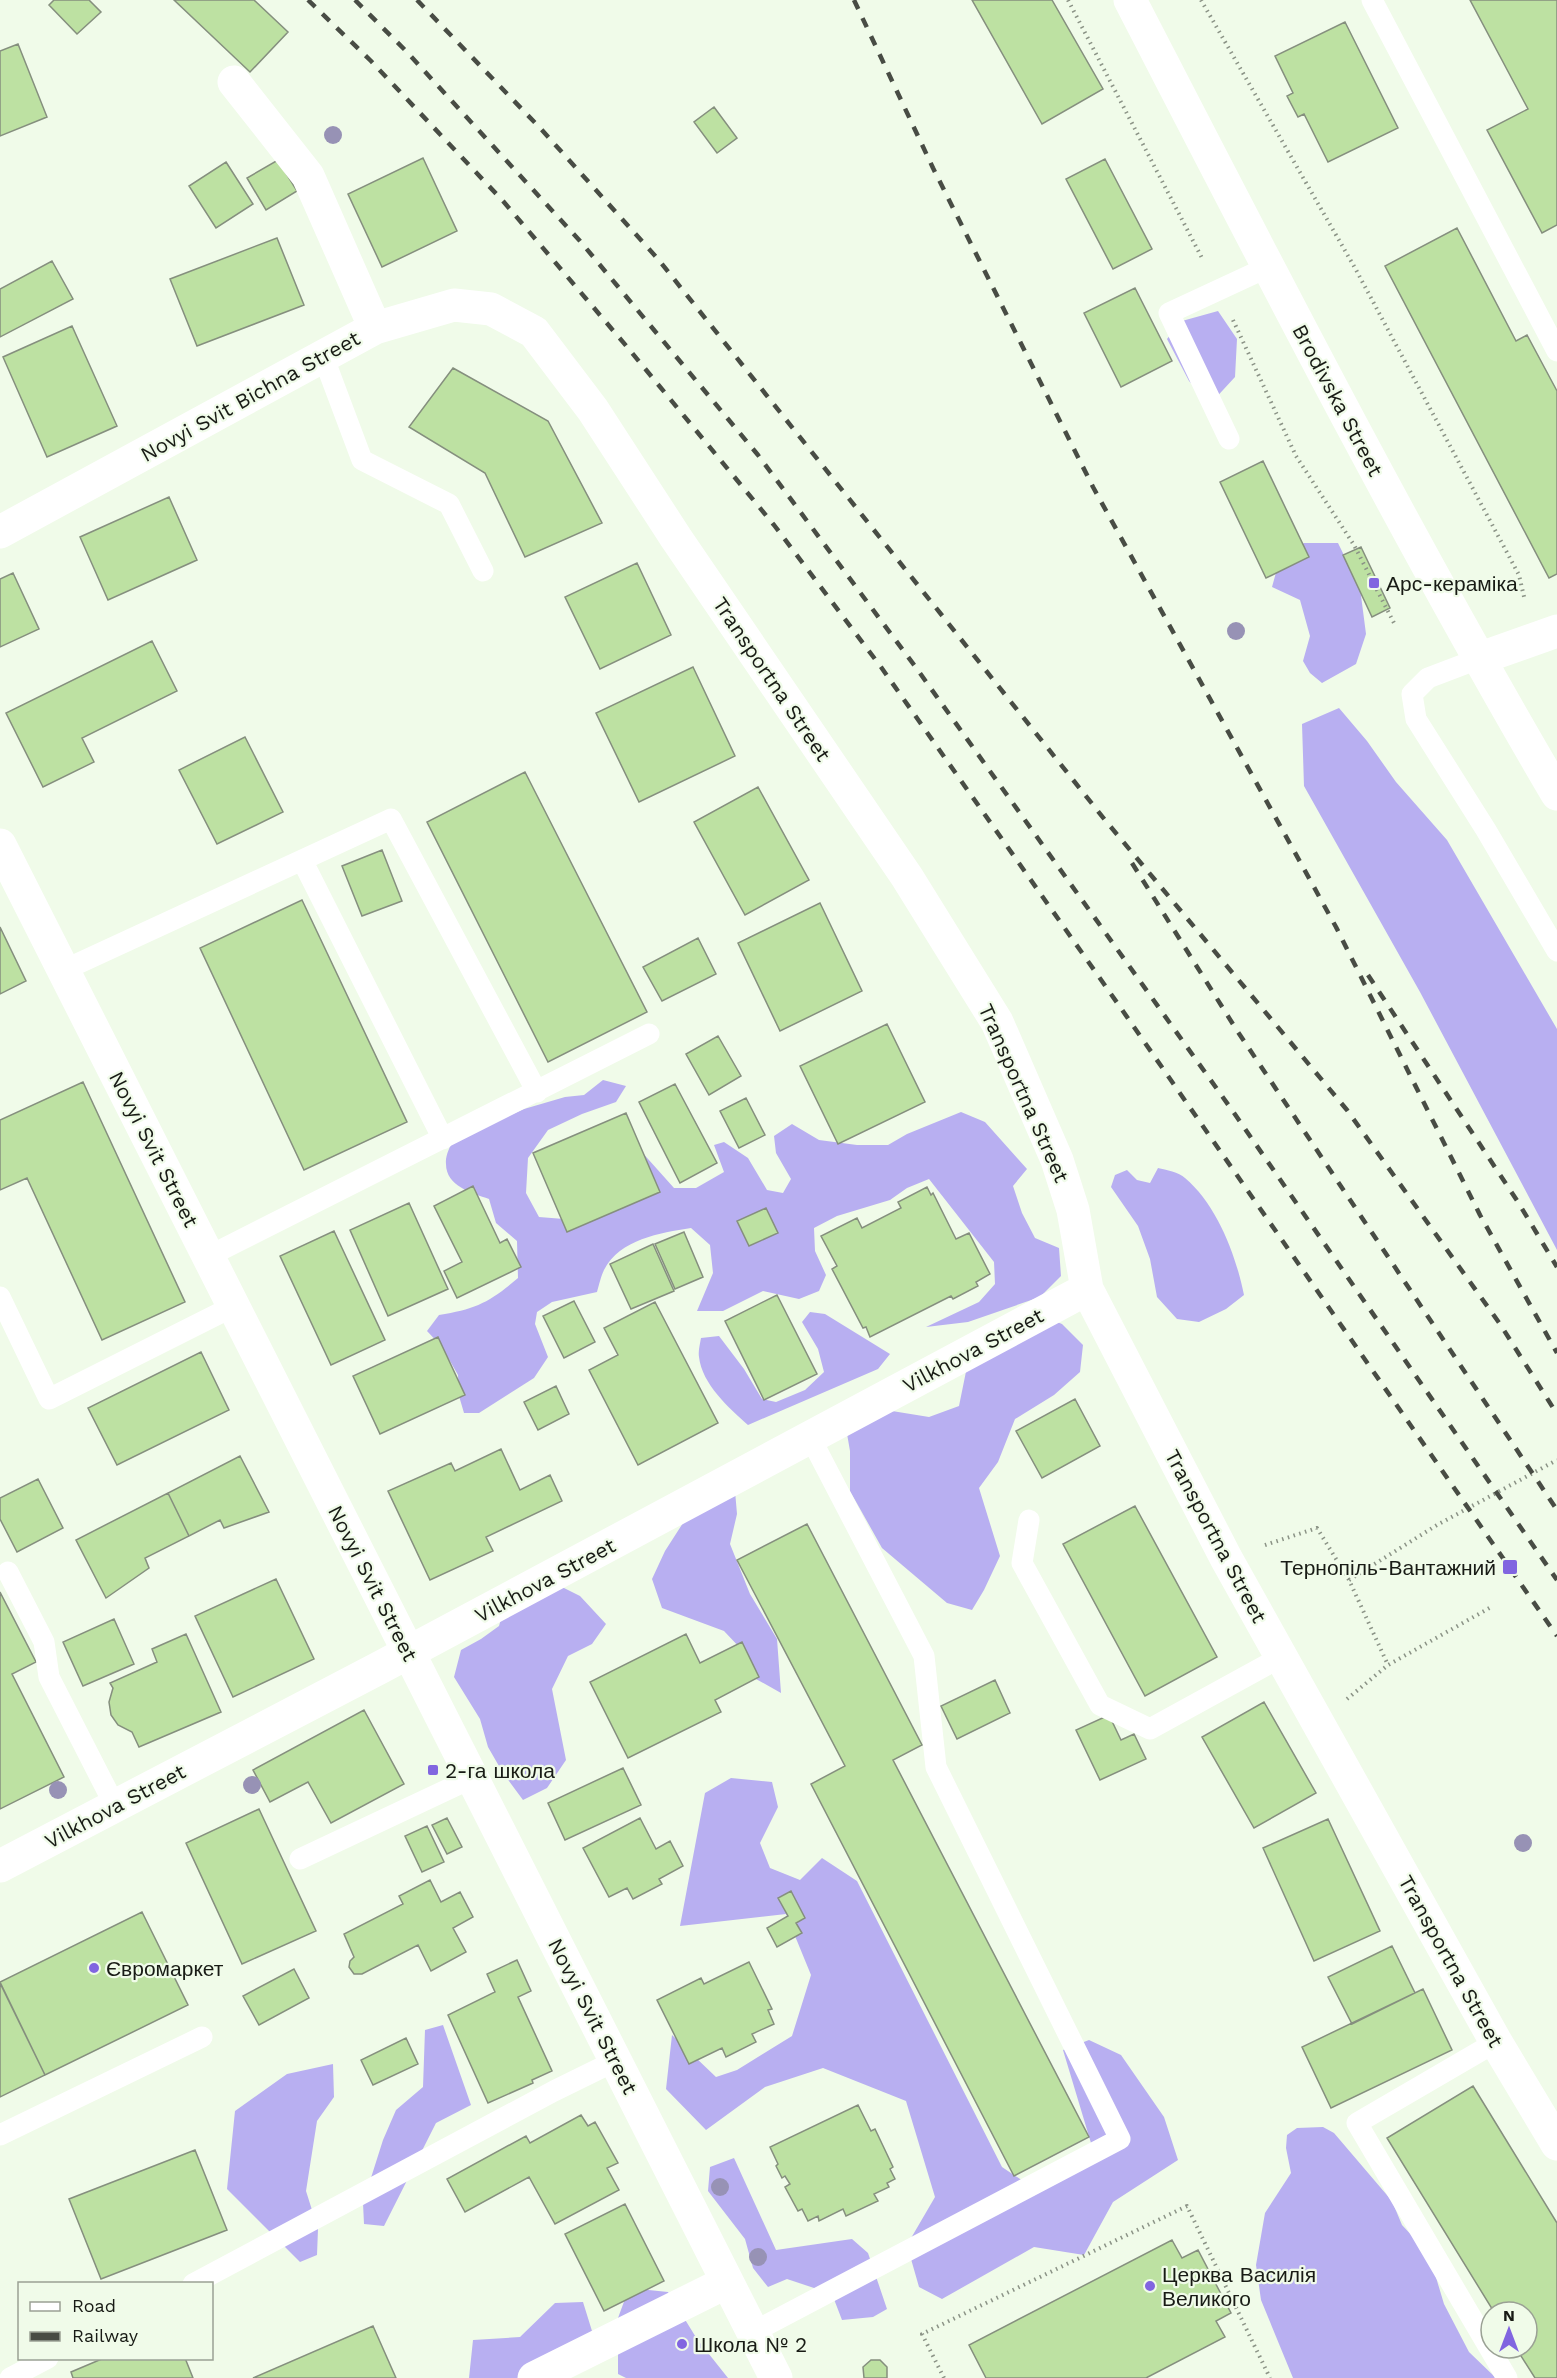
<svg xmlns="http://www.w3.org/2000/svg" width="1557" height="2378" font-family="'Work Sans',sans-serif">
  <rect width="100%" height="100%" fill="#f0fbe9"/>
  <path fill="#b8aff1" d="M1218,311L1237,339L1235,377L1211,403L1189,381L1167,339L1182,321Z
    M1304,543H1338L1360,588L1366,634L1356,664L1322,683L1310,673L1303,661L1310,636L1300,600L1272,587L1280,558Z
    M1339,708L1367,741L1396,782L1447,840L1557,1029V1250L1420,992L1304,786L1302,724Z
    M603,1080L626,1086L616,1102L582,1114L548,1130L528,1158L526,1193L539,1217L564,1219L640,1150L674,1188H696L724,1172L714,1145L724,1142L748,1158L767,1190L783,1193L791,1179L776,1153L774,1136L792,1124L819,1140L857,1145H888L907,1134L961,1112L985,1122L1027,1169L1013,1186L1022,1213L1035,1238L1059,1248L1061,1276L1040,1297L968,1322L926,1327L979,1302L995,1284L994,1262L929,1179L907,1188L890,1200L837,1216L814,1228L815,1251L826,1275L819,1291L799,1299L763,1291L723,1311H697L713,1273L710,1245L691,1228C660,1233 620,1239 604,1270C601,1276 599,1285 597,1292L552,1302L537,1312L535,1324L548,1357L534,1378L479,1413H464L459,1396L458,1375L442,1347L427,1331L439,1315C476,1309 490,1302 518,1278L517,1241L496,1223L489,1199C472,1193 446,1186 446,1164C445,1156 450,1147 453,1140L524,1109L565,1097L584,1095Z
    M1158,1168C1166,1170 1179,1172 1185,1178C1217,1205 1236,1255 1244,1295L1226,1309L1199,1322L1177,1319L1157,1297L1150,1259L1138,1226L1111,1187L1115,1175L1127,1170L1137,1180L1150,1183Z
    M810,1312L825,1314L890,1354L878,1369L748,1425C729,1408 702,1384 699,1357C698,1351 700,1344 701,1338L719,1336L744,1369L762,1399L776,1402L805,1390L824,1372L818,1349L802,1322Z
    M1032,1312L1062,1324L1083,1345L1080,1372L1054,1395L1015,1419L998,1462L979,1488L1000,1556L984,1590L972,1610L947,1603L882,1548L850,1491V1451L846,1428L892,1411L929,1417L959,1406L972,1342Z
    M735,1491L737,1514L730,1544L750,1594L777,1639L781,1693L756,1679L743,1651L724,1631L662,1608L652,1579L665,1551L683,1523Z
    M560,1586L580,1596L606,1624L592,1644L568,1656L552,1689L566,1760L547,1788L523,1800L503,1773L488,1747L480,1719L454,1677L461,1650L481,1639L499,1626L503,1612Z
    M731,1778L772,1782L778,1807L760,1843L770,1868L800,1880L822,1858L857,1881L1002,2167L1026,2183L1094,2153L1063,2050L1089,2040L1121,2055L1164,2117L1178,2160L1113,2202L1084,2255L1034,2247L942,2299L919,2287L907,2245L935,2197L906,2101L823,2068L765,2087L706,2130L666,2089L672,2035L716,2077L737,2070L792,2036L811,1975L786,1914L680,1926L705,1793Z
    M443,2025L471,2105L436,2123L384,2226L364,2224L363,2203L383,2140L396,2110L423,2087L425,2030Z
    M333,2064L334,2097L317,2121L306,2191L318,2229L317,2255L300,2262L227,2189L235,2111L287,2074Z
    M1323,2127L1334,2133L1392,2201L1402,2225L1429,2254L1444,2304L1469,2352L1496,2378H1293L1261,2300L1256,2265L1265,2213L1291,2173L1286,2148L1287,2135L1297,2128Z
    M734,2158L776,2250L852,2239L868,2253L887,2309L873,2317L842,2320L832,2294L787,2279L768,2287L753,2268L745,2239L708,2191L710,2167Z
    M629,2288L668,2292L697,2339L728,2378H626L618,2374V2318Z
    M583,2302L592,2331L531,2378H469L473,2340L520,2337L555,2303Z"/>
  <path fill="#bde1a2" stroke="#858f7e" stroke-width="1.5" d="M54,0H89L101,12L77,34L49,5Z
    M174,0H254L288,32L250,72Z
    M972,0H1052L1103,89L1042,124Z
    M1470,0H1557V225L1542,233L1487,130L1528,109Z
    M1345,22L1398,128L1328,162L1304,114L1298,117L1287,96L1293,93L1275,56Z
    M18,44L47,117L0,136V51Z
    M714,107L737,138L717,153L694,122Z
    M423,158L457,231L382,267L348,194Z
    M1105,159L1152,249L1113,269L1066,179Z
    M278,160L297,191L266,210L247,178Z
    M226,162L253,204L216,228L189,186Z
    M1457,228L1516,341L1527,335L1557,391V574L1549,578L1385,266Z
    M277,238L304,305L197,346L170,279Z
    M52,261L73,299L0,337V289Z
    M1135,288L1172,361L1121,387L1084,313Z
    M72,326L117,426L47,457L3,357Z
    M453,368L548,421L602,523L525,557L485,473L409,427Z
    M1263,461L1309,557L1266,578L1220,482Z
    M169,497L197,560L108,600L80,537Z
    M1361,547L1390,608L1372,617L1343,555Z
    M637,563L671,635L600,669L565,597Z
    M13,573L39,629L0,647V579Z
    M152,641L177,691L82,738L94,762L43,787L6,713Z
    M693,667L735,756L639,802L596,713Z
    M245,737L283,812L217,844L179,770Z
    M525,772L647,1012L548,1062L427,822Z
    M758,787L809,880L745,915L694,822Z
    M382,850L402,901L362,916L342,866Z
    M302,900L407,1122L304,1170L200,948Z
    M820,903L862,991L780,1031L738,943Z
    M0,927L26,981L0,994Z
    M698,938L716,974L662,1001L643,967Z
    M887,1024L925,1102L838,1144L800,1066Z
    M718,1036L741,1076L709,1095L686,1054Z
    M83,1082L185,1302L102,1340L27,1178L0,1190V1120Z
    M675,1084L717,1163L680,1183L639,1102Z
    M746,1098L765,1135L739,1148L720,1111Z
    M626,1113L660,1192L567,1232L533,1153Z
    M473,1186L500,1243L507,1239L521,1267L457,1298L444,1271L462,1262L434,1206Z
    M927,1187L931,1195L933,1193L956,1239L969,1233L990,1274L976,1282L978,1286L953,1299L951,1296L870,1337L866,1327L863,1328L832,1269L837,1266L821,1236L857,1218L862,1228L901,1208L898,1202Z
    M409,1203L448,1289L388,1316L350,1230Z
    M766,1208L778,1233L749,1246L737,1221Z
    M334,1231L385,1340L331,1365L280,1256Z
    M684,1232L703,1277L675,1289L655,1244Z
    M653,1244L674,1291L631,1309L610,1264Z
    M777,1295L817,1374L764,1400L725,1321Z
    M574,1301L595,1342L564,1358L543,1316Z
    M655,1302L718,1423L638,1465L589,1370L618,1355L604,1328Z
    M438,1337L465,1395L380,1434L353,1376Z
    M201,1352L229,1410L117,1465L88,1408Z
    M556,1386L569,1414L538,1430L524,1402Z
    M1075,1399L1100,1446L1042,1478L1016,1431Z
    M501,1449L520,1490L550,1475L562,1501L486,1537L493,1551L430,1580L388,1491L451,1463L455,1471Z
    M240,1456L269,1512L224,1528L220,1520L189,1536L168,1493Z
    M38,1479L63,1528L17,1552L0,1519V1498Z
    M168,1493L189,1536L145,1558L149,1568L106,1598L76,1540Z
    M1135,1506L1217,1657L1145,1696L1063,1544Z
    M807,1524L922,1745L893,1760L1089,2137L1014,2176L811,1784L845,1766L737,1560Z
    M276,1579L314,1659L233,1697L195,1616Z
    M0,1592L36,1662L12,1674L64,1777L0,1809Z
    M114,1619L134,1664L83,1686L63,1642Z
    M186,1634L221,1712L139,1747L132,1732L118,1725L111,1715L109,1702L113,1688L110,1683L157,1662L152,1649Z
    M686,1634L700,1663L742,1642L759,1677L715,1700L721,1712L628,1758L590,1682Z
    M995,1680L1010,1713L957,1739L941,1706Z
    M1264,1702L1316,1793L1254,1828L1202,1737Z
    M364,1710L404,1784L331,1823L308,1782L270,1802L253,1770Z
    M1109,1715L1121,1740L1134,1734L1146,1759L1100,1780L1076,1730Z
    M623,1768L641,1805L565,1840L548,1803Z
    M259,1809L316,1931L242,1964L186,1843Z
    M447,1818L462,1847L447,1854L432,1825Z
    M640,1818L656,1849L670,1841L683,1866L659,1879L662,1884L633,1899L627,1888L609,1897L583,1848Z
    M1328,1819L1380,1931L1314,1961L1263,1848Z
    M427,1826L444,1862L422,1872L405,1836Z
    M430,1880L441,1902L460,1892L473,1917L453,1928L466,1952L431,1971L418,1945L362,1974H354L349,1967L350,1961L354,1957L344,1934L403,1904L399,1896Z
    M791,1891L805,1918L796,1923L802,1933L777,1947L767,1928L788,1916L778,1898Z
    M142,1912L188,2005L45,2075L0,1982Z
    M1392,1946L1415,1993L1352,2024L1328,1977Z
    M517,1960L531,1991L518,1997L552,2071L532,2080L533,2083L488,2103L448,2015L495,1992L487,1974Z
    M749,1962L772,2009L768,2010L774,2024L752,2034L756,2042L726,2057L722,2048L689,2064L657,2000L701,1978L704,1984Z
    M294,1969L309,1998L259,2025L243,1996Z
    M0,1983L45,2075L0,2097Z
    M1423,1989L1452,2050L1331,2108L1302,2047Z
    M406,2038L418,2064L373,2085L361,2060Z
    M1473,2086L1557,2223V2378H1535L1516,2348H1527V2312H1494L1387,2138Z
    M858,2105L871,2131L875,2129L893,2167L890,2169L895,2179L887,2183L889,2187L874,2194L878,2201L846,2216L843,2209L819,2221L818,2216L808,2221L802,2209L798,2211L785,2187L790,2184L785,2176L782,2178L776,2166L778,2164L770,2147Z
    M581,2115L588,2126L595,2122L618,2163L607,2168L619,2190L555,2224L529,2177L465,2212L447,2179L526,2136L530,2143Z
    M195,2150L227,2230L101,2279L69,2199Z
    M625,2204L664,2281L604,2311L565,2234Z
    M1172,2240L1182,2258L1198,2250L1231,2313L1216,2321L1225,2337L1146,2378H986L969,2345Z
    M373,2326L396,2378H253Z
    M104,2358H185L193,2378H73L71,2372Z
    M871,2360H880L887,2367V2378H864L863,2367Z"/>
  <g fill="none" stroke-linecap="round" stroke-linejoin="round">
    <path stroke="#8b9386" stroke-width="4" stroke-dasharray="1.5 4.5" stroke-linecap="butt" d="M1068,0L1203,260
      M1201,0L1355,268L1519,575L1525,601
      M1233,320L1296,456L1354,545L1394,623
      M1265,1545L1317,1528L1349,1580L1388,1665
      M1349,1580L1437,1525L1557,1460
      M1347,1699L1388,1665L1493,1606
      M944,2378L922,2334L1187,2206L1270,2378"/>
    <path stroke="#fff" stroke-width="21" d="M1372,0L1557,351
      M323,356L362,460L449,504L483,571
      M1229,439L1169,313L1268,267
      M1478,659L1428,678L1412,694L1416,719L1486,830L1557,951
      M302,860L443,1139
      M64,970L391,819L537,1092
      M209,1256L649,1034
      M0,1297L49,1399L234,1306
      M1029,1520L1022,1563L1100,1705L1150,1729L1281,1657
      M8,1572L44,1642L49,1677L115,1806
      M300,1859L472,1778
      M1496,2042L1357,2123L1507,2378
      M0,2135L202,2037
      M193,2284L554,2091L615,2061
      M753,2332L1120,2139L936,1767L924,1656L810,1437
      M10,2378L48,2358"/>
    <path stroke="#fff" stroke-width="33" d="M375,328L454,305L491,309L534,332L593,410L676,538L907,877L997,1022L1057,1160L1073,1210L1087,1289L1226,1558L1496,2042L1557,2144
      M0,532L375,328L308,176L234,82
      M1478,659L1557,631
      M0,845L776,2378
      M0,1866L381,1667L1087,1289
      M534,2378L727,2282"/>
    <path stroke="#fff" stroke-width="33" d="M1130,0C1268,267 1405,535 1557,794"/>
    <path stroke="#484c44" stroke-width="4.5" stroke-dasharray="10 10" stroke-linecap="butt" d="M308,0L371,61L503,201L628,348L774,525L881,667L1118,1004L1557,1636
      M355,0L406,51L580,241L758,455L917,669L1232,1110L1557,1580
      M417,0L541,129L658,259L1105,820L1347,1110L1500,1324L1557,1414
      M854,0L933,168L1093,487L1336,927L1480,1215L1557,1353
      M1132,863L1236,1029L1557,1510
      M1368,975L1518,1202L1557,1267"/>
  </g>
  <g fill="#9792b5">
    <circle cx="333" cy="135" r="9"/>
    <circle cx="1236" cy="631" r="9"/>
    <circle cx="252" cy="1785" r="9"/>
    <circle cx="58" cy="1790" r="9"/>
    <circle cx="1523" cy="1843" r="9"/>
    <circle cx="720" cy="2187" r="9"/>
    <circle cx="758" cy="2257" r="9"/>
  </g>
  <g fill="#8165e0" stroke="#f0fbe9" stroke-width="2">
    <rect x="1368" y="577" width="12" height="12" rx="3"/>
    <rect x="1502" y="1559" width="16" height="16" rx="3"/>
    <rect x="427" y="1764" width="12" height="12" rx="3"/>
    <circle cx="94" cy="1968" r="6"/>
    <circle cx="1150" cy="2286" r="6"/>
    <circle cx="682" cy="2344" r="6"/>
  </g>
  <g text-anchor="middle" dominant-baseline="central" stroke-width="4.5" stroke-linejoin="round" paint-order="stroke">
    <g font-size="21" fill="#181b15" stroke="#f0fbe9">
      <text transform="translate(250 396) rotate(-29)">Novyi Svit Bichna Street</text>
      <text transform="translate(1338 400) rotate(62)">Brodivska Street</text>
      <text transform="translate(772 679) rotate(56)">Transportna Street</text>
      <text transform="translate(1024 1093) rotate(66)">Transportna Street</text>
      <text transform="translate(154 1149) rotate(63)">Novyi Svit Street</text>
      <text transform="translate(973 1350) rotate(-28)">Vilkhova Street</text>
      <text transform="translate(1216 1536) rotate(62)">Transportna Street</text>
      <text transform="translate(545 1580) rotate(-28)">Vilkhova Street</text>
      <text transform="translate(373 1583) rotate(63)">Novyi Svit Street</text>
      <text transform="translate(115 1806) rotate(-28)">Vilkhova Street</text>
      <text transform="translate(1451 1961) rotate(61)">Transportna Street</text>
      <text transform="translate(593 2016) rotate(63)">Novyi Svit Street</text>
    </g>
    <g font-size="21" fill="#181b15" stroke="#f0fbe9" text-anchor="start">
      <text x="1386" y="583">Арс-кераміка</text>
      <text x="1496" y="1567" text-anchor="end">Тернопіль-Вантажний</text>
      <text x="445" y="1770">2-га школа</text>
      <text x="106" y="1968">Євромаркет</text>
      <text x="1162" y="2274">Церква Василія<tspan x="1162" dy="24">Великого</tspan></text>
      <text x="694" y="2344">Школа № 2</text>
    </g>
  </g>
  <rect x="18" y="2282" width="195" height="78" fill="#f0fbe9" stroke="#9aa194" stroke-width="1.5"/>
  <rect x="30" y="2302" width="30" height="9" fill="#ffffff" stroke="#9aa194" stroke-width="1.5"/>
  <text x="72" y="2312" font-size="18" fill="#181b15">Road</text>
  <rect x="30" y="2332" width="30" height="9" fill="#484c44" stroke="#9aa194" stroke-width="1.5"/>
  <text x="72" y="2342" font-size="18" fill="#181b15">Railway</text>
  <g transform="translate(1509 2330)"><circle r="28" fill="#f0fbe9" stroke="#9aa194" stroke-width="1.5"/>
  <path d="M0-4.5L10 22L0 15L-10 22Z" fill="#8165e0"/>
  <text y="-9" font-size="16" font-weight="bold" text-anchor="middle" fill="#181b15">N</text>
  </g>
</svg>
